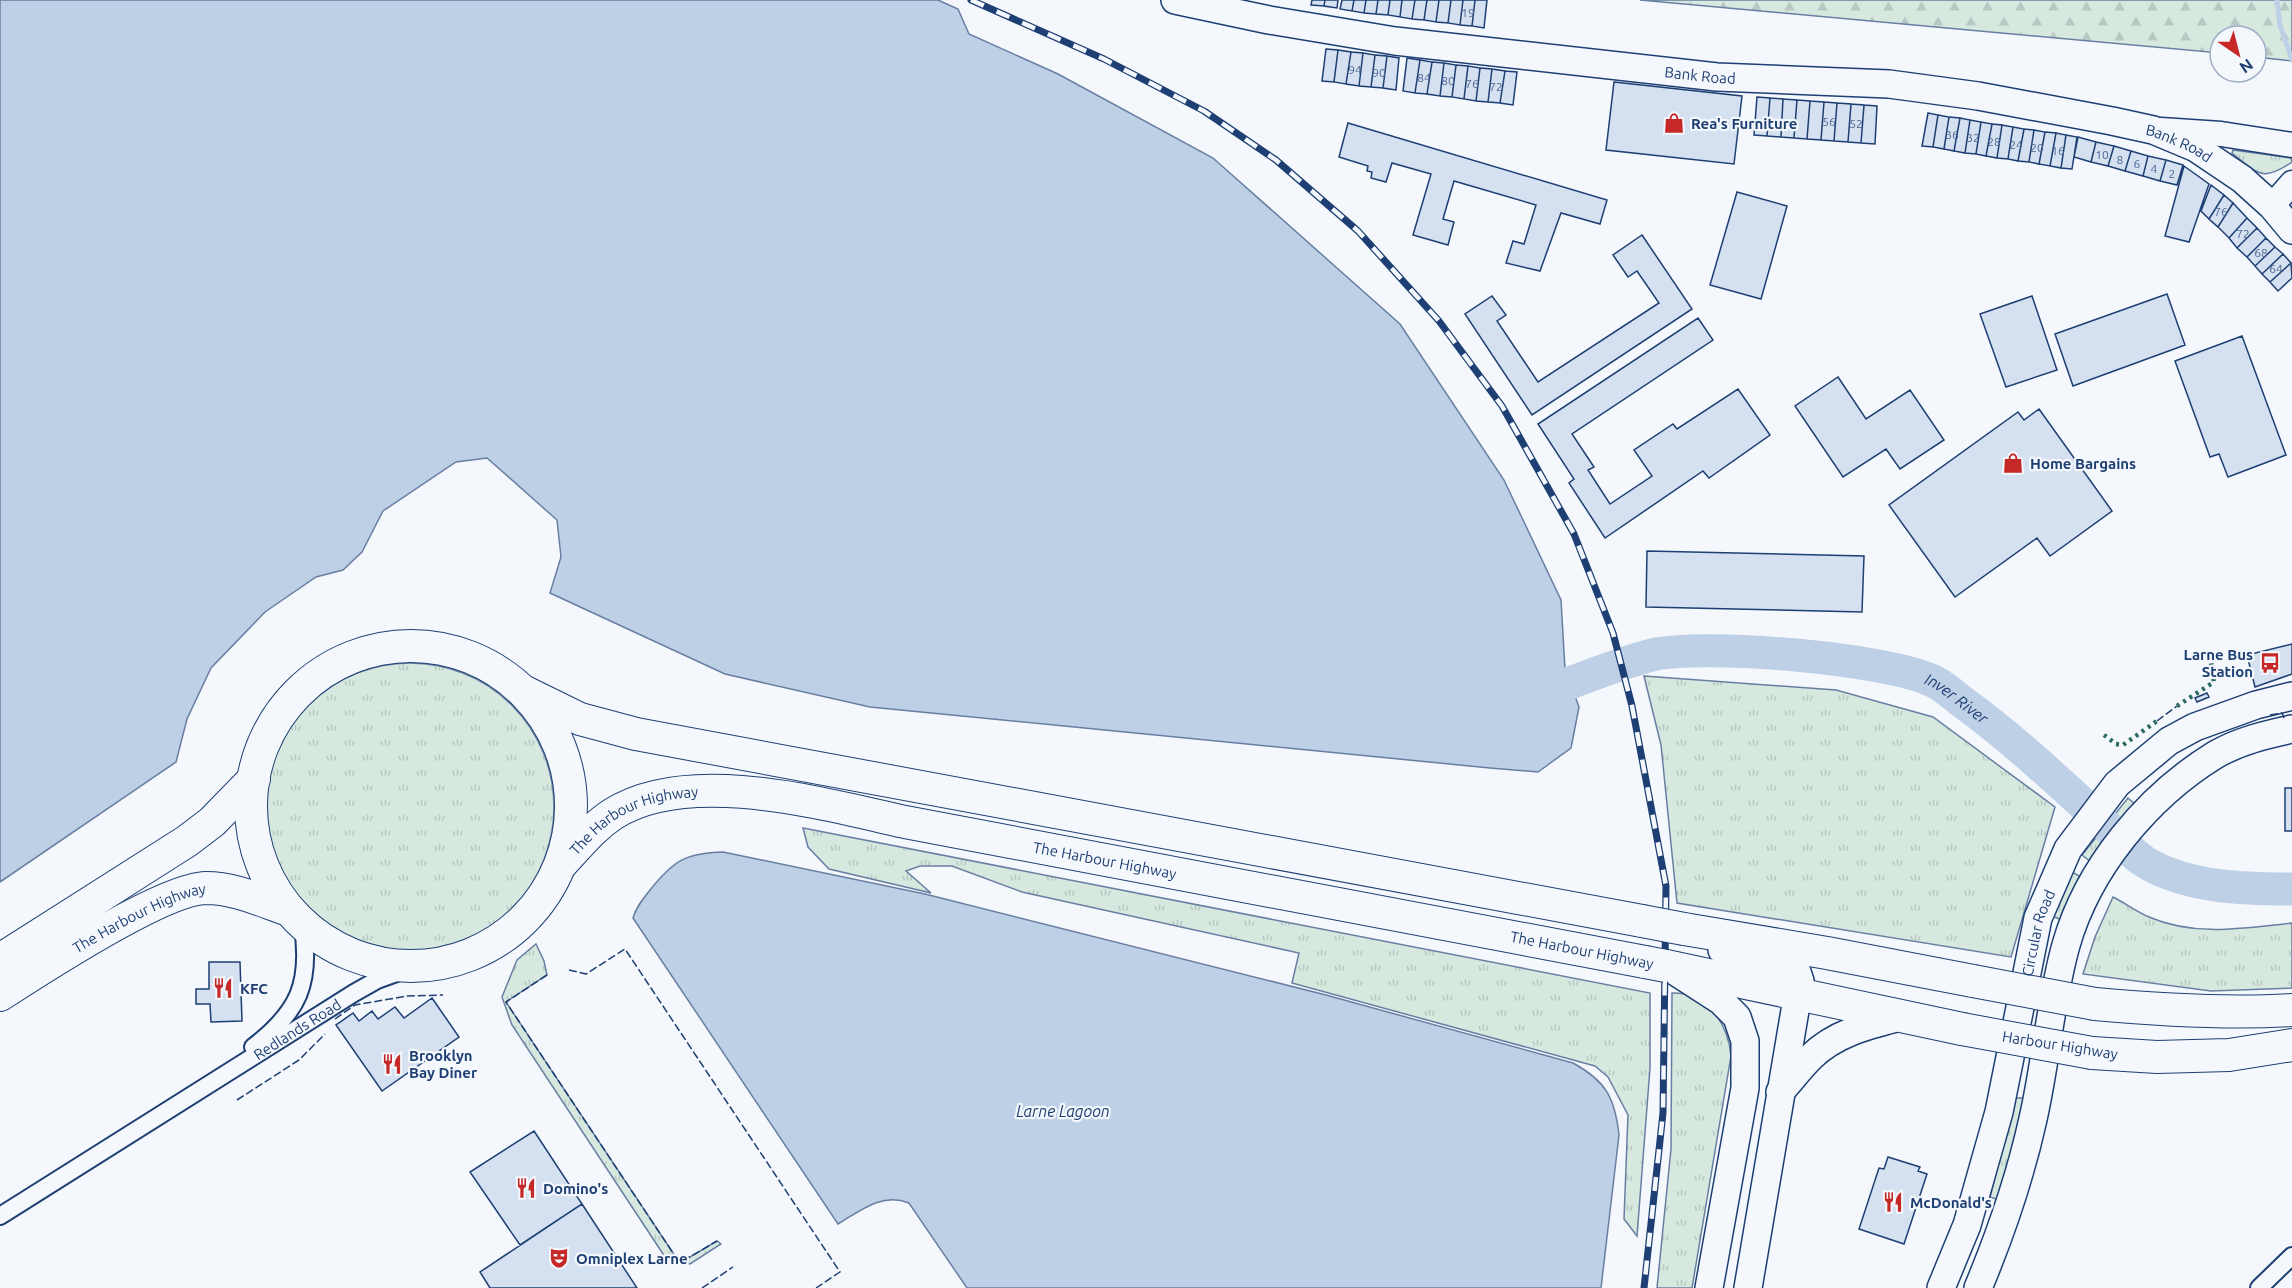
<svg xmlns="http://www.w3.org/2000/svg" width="2292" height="1288" font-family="Ubuntu,sans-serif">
  <defs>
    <pattern id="grass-tufts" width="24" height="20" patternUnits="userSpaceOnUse" patternTransform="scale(1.5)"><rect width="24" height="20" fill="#d7e8df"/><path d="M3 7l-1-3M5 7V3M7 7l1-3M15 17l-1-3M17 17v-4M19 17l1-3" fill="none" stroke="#b8c8c3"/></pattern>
    <pattern id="forest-firs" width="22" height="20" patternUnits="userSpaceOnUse" patternTransform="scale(1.5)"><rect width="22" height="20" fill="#d7e8df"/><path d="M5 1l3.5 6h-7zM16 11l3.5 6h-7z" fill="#b8c8c3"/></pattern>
  </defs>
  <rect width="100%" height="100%" fill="#f4f7fb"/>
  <path fill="url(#grass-tufts)" stroke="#687fa3" stroke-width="1.5" d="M2233,150L2291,158L2292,162C2262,183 2257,173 2232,153Z
    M266 807a144 144 0 1 1 288 0a144 144 0 1 1-288 0Z
    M1644,676L1836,690L1933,717L2055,807L2011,957L1677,903L1661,745Z
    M2128,798L2137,806L2091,862L2082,855Z
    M803,828L1650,993V1068L1637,1236L1624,1219L1628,1115L1608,1077L1595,1066L1292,983L1299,953L1022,892L952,866H920L906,871L931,893L829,869L808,847Z
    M2072,872L2081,877L2062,920L2052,916Z
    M2113,897C2125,903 2137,912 2149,917C2195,937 2244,928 2292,923V988L2211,991L2083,974L2095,937Z
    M536,944L544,961L547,975L506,1002L677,1259L690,1257L717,1241L721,1244L690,1264L667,1260L512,1025L502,997L517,960Z
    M1672,993C1708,992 1728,1024 1731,1056L1692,1288H1657L1671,1149Z
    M2015,1098H2024L1999,1200L1990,1197Z"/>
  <path fill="url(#forest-firs)" stroke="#687fa3" stroke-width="1.5" d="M1640,0H2292V61L2256,57V36H2220V53Z"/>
  <path fill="#bed0e5" stroke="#687fa3" stroke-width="1.5" d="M0,0H938L958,9L969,34L1058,74L1213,158L1400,324L1504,480L1561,600L1565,669L1579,707L1571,748L1538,772L1490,768L870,707L725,674L550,593L561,557L557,520L487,458L456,462L383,511L362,552L343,570L316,577L265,612L211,668L187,719L176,762L0,882Z
    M723,852L925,894L1326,995L1573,1063C1606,1081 1615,1098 1619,1135L1601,1288H967L909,1203C882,1192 860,1211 838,1224L633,918C636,907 643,899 650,890C674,860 686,853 723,852Z"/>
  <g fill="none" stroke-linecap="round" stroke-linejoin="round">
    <path stroke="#bed0e5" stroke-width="5" d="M2277,0L2280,25L2292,60"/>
    <path stroke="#bed0e5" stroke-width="33" id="s1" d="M1570,683C1597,673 1624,662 1652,655C1704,643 1888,658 1935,682C1948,689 1960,701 1972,709C2017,743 2058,781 2099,819C2115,834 2131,855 2150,865C2192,888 2246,889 2292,889"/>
  </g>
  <path fill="#d5e0f0" stroke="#1d3f73" stroke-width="1.5" d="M1312,0H1325L1324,6L1311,5Z
    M1325,0H1338L1337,8L1324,6Z
    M1342,0H1354L1352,11L1340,9Z
    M1354,0H1366L1364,13L1352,11Z
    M1366,0H1378L1376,14L1364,13Z
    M1378,0H1390L1388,15L1376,14Z
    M1390,0H1402L1400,17L1388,15Z
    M1402,0H1415L1412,19L1400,17Z
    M1415,0H1427L1424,20L1412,19Z
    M1427,0H1439L1436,22L1424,20Z
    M1439,0H1451L1448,23L1436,22Z
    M1451,0H1463L1460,25L1448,23Z
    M1463,0H1475L1472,26L1460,25Z
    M1475,0H1487L1484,28L1472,26Z
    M1326,49L1338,50L1334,82L1322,81Z
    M1338,50L1351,52L1346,84L1334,82Z
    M1351,52L1363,53L1359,86L1346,84Z
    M1363,53L1375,55L1371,87L1359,86Z
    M1375,55L1387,56L1383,88L1371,87Z
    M1387,56L1399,58L1396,90L1383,88Z
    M1407,58L1420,60L1415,93L1403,91Z
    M1420,60L1432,62L1427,94L1415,93Z
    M1432,62L1444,63L1440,96L1427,94Z
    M1444,63L1456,65L1452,97L1440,96Z
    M1456,65L1468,66L1464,99L1452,97Z
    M1468,66L1480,68L1476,101L1464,99Z
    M1480,68L1492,69L1488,102L1476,101Z
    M1492,69L1505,71L1500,103L1488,102Z
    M1505,71L1517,72L1513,105L1500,103Z
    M1614,82L1742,96L1734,164L1606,150Z
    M1757,97L1770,98L1767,136L1754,135Z
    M1770,98L1783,99L1781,137L1767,136Z
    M1783,99L1797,100L1794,138L1781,137Z
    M1797,100L1810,101L1807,139L1794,138Z
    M1810,101L1824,102L1821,140L1807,139Z
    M1824,102L1837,103L1834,141L1821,140Z
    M1837,103L1851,104L1848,142L1834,141Z
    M1851,104L1864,105L1861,143L1848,142Z
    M1864,105L1877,106L1875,144L1861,143Z
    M1928,113L1938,115L1933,147L1922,146Z
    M1938,115L1949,117L1944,149L1933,147Z
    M1949,117L1960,118L1954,151L1944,149Z
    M1960,118L1970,120L1965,153L1954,151Z
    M1970,120L1981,122L1976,154L1965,153Z
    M1981,122L1992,124L1986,156L1976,154Z
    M1348,123L1607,200L1600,224L1561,213L1540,271L1506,263L1513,241L1524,244L1536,205L1454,181L1443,219L1454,222L1448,245L1413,235L1431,174L1392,163L1386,182L1371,178L1372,172L1367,171L1368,166L1339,157Z
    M1992,124L2002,125L1997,158L1986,156Z
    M2002,125L2013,127L2008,159L1997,158Z
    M2013,127L2024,129L2018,161L2008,159Z
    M2024,129L2034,130L2029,162L2018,161Z
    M2034,130L2045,132L2039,164L2029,162Z
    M2045,132L2056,133L2050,166L2039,164Z
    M2056,133L2066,135L2061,168L2050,166Z
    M2066,135L2077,137L2072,169L2061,168Z
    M2078,137L2096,142L2091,162L2074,157Z
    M2096,142L2114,146L2108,166L2091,162Z
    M2114,146L2131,151L2125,171L2108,166Z
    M2131,151L2148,156L2143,176L2125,171Z
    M2148,156L2166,160L2160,181L2143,176Z
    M2166,160L2183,165L2177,185L2160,181Z
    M2184,166L2209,184L2189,242L2165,236Z
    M2211,185L2224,195L2209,219L2201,211Z
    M1737,192L1787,206L1761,299L1710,285Z
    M2224,195L2233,203L2218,227L2209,219Z
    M2233,203L2247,218L2229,238L2218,227Z
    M2247,218L2257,228L2237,248L2229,238Z
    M2257,228L2266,238L2247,257L2237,248Z
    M1642,235L1692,309L1532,415L1465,314L1492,296L1506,315L1497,321L1538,382L1659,303L1637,271L1628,277L1613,255Z
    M2266,238L2275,247L2255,266L2247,257Z
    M2275,247L2283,254L2262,274L2255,266Z
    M2283,254L2291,263L2270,282L2262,274Z
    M2291,263L2292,278L2278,291L2270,282Z
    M2167,294L2185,345L2073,386L2055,334Z
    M2032,296L2057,370L2006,387L1980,314Z
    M1698,318L1713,340L1572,434L1594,467L1588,470L1610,504L1652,476L1634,450L1673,424L1677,429L1738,389L1770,435L1709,478L1703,471L1605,538L1569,483L1574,479L1538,424Z
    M2242,336L2286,455L2228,477L2219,454L2210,457L2175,361Z
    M1838,377L1866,419L1910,390L1944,440L1900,469L1886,449L1843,477L1795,406Z
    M2039,409L2112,511L2050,556L2037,538L1955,597L1889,505L2018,412L2024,420Z
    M1647,551L1864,556L1862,612L1646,607Z
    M2292,644V674L2255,687L2247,655Z
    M2207,693L2209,697L2197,702L2195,698Z
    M2285,788H2292V831H2285Z
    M209,962H240L242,1021L211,1022L210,1004H196V989H209Z
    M432,998L459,1037L382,1091L336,1025L353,1013L359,1021L372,1011L378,1019L395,1007L404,1018Z
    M534,1131L582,1204L520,1245L470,1172Z
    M1888,1157L1920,1167L1918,1171L1927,1174L1904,1244L1859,1229L1879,1168L1884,1169Z
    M582,1204L637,1288H490L480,1272Z"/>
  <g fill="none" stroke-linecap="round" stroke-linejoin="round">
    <g stroke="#1d3f73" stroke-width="20">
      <g id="street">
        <path d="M253,1047C299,1012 311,983 303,927"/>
        <path id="s2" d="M0,1216L354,993L377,980L410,968"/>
        <path d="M2259,1288L2292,1256"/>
      </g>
    </g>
    <g stroke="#1d3f73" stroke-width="27">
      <path id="secondary" d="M2161,130L2221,134L2292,145
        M2272,206L2292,183"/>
    </g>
    <g stroke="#1d3f73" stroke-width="30">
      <g id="primary">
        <path id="s3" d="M1175,0L1269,20L1395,41L1717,77L1889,84L1978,96L2112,121L2153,130L2196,148L2242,179L2272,206L2292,230"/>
        <path d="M1722,950L1788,965L1797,972L1800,981L1748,1288"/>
        <path d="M1673,970L1721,1001L1737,1017L1745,1041V1088L1709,1288"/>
        <path d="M1780,1092C1791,1080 1800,1068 1811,1057C1835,1033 1869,1025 1900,1017"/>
        <path id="s4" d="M1941,1288L1967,1225L1999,1112L2038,918L2068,849L2117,784L2169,741L2195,727L2256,705L2292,696"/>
        <path d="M1978,1288C2001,1233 2020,1178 2033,1119C2046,1062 2050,1002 2066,945C2088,868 2147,797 2215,755C2239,741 2265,735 2292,729"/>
      </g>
    </g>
    <g stroke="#1d3f73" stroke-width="34">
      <g id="highway">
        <circle cx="411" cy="806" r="160"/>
        <path d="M525,692L580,719L636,734L1642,921"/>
        <path id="s5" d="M563,862C579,845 593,827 613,814C688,766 824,804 905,822L1645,962"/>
        <path d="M1684,929L1827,953L1973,981"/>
        <path d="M0,960L187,841L212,822L254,779"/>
        <path d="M1666,966L1962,1029"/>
        <path id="s6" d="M0,995C40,969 163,889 206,888C235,888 262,901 289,910"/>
        <path d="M2095,1004C2161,1010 2226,1014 2292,1010"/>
        <path d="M2092,1053L2157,1057L2229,1055L2292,1045"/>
      </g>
    </g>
    <use href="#street" stroke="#f4f7fb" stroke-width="16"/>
    <use href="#secondary" stroke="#f4f7fb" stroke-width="24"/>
    <use href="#primary" stroke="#f4f7fb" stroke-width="27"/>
    <use href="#highway" stroke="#f4f7fb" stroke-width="32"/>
    <g stroke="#1d3f73" stroke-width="7">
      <path id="rail" d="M971,0L1104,59L1204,111L1276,160L1358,231L1439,321L1502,406L1574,534L1613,633L1632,706L1666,886L1663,1113L1644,1288"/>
    </g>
    <use href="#rail" stroke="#f4f7fb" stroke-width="4.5" stroke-dasharray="14" stroke-linecap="butt"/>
    <g stroke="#1d3f73" stroke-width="34" stroke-linecap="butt">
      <path id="highway-bridge" d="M1642,921L1684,929
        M1645,962L1666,966
        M1973,981L2095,1004
        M1962,1029L2092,1053"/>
    </g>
    <use href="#highway-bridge" stroke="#f4f7fb" stroke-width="32"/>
    <path stroke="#2c6c60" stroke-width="4.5" stroke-dasharray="3 4.5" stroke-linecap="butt" d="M2177,706L2214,682L2211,662
      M2104,735L2116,744L2123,745L2157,721"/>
    <path stroke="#1d3f73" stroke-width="1.5" stroke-dasharray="8 3" stroke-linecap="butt" d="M2270,715L2282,713L2284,718
      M2157,721L2177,706
      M569,970L586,974L625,949L840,1272L816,1288
      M547,975L506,1002L677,1259L690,1257L717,1241
      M335,1019L355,1005L407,996L443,995
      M237,1100L299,1060L325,1034
      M702,1288L733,1267"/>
  </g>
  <defs>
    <g id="shop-bare" transform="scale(1.62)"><path d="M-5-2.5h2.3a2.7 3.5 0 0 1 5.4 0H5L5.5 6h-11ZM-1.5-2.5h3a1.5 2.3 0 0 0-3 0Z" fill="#c62828" stroke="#f4f7fb" stroke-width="2.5" paint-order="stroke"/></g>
    <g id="bus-bare" transform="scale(1.62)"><path d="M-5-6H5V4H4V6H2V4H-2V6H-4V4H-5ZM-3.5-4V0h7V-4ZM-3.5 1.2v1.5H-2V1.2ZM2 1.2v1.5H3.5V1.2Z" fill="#c62828" stroke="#f4f7fb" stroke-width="2.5" paint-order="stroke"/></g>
    <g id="restaurant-bare" transform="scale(1.62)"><path d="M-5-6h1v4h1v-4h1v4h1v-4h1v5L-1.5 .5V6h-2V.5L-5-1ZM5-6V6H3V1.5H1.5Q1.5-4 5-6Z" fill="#c62828" stroke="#f4f7fb" stroke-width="2.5" paint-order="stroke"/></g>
    <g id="theatre-bare" transform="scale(1.62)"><path d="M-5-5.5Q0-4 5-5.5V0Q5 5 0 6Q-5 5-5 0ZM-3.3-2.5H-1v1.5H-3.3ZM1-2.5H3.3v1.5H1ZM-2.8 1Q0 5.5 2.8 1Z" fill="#c62828" stroke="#f4f7fb" stroke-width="2.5" paint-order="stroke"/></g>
  </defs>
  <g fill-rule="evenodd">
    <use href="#shop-bare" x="1674" y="123"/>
    <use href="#shop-bare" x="2013" y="463"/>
    <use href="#bus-bare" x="2270" y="663"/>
    <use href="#restaurant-bare" x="223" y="988"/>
    <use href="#restaurant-bare" x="392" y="1064"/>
    <use href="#restaurant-bare" x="526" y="1188"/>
    <use href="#restaurant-bare" x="1893" y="1202"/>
    <use href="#theatre-bare" x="559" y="1258"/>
  </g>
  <g text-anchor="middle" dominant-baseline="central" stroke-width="4.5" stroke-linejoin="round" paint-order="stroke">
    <g font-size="12" fill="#4b6792">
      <text x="1468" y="12">19</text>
      <text x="1355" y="69">94</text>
      <text x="1379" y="72">90</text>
      <text x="1424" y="77">84</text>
      <text x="1448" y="80">80</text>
      <text x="1472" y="83">76</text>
      <text x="1496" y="86">72</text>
      <text x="1829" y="121">56</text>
      <text x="1856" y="123">52</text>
      <text x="1952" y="134">36</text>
      <text x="1973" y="137">32</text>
      <text x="1994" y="141">28</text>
      <text x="2016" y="144">24</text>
      <text x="2037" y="147">20</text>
      <text x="2058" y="150">16</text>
      <text x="2102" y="154">10</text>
      <text x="2120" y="159">8</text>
      <text x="2137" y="163">6</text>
      <text x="2154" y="168">4</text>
      <text x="2172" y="173">2</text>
      <text x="2221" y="211">76</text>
      <text x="2243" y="233">72</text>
      <text x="2261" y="252">68</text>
      <text x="2276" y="268">64</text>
    </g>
    <g font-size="15" fill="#1d3f73" stroke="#f4f7fb">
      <text stroke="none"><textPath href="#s3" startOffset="531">Bank Road</textPath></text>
      <text stroke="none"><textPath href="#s3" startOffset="1017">Bank Road</textPath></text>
      <text stroke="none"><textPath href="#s5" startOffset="86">The Harbour Highway</textPath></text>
      <text stroke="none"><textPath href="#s5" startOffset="572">The Harbour Highway</textPath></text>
      <text stroke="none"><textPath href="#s6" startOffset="160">The Harbour Highway</textPath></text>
      <text stroke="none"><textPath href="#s4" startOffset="369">Circular Road</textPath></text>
      <text transform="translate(1582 950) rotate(11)">The Harbour Highway</text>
      <text stroke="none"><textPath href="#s2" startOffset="351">Redlands Road</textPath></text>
      <text transform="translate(2060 1045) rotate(9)">Harbour Highway</text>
    </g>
    <g font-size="15" font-weight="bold" fill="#1d3f73" stroke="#f4f7fb" text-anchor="start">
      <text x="1691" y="123">Rea's Furniture</text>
      <text x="2030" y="463">Home Bargains</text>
      <text x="2253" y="654" text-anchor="end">Larne Bus<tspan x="2253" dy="17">Station</tspan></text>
      <text x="240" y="988">KFC</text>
      <text x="409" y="1055">Brooklyn<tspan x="409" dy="17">Bay Diner</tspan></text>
      <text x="543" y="1188">Domino's</text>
      <text x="1910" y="1202">McDonald's</text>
      <text x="576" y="1258">Omniplex Larne</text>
    </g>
    <g font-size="16" font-style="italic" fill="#1d3f73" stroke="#f4f7fb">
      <text stroke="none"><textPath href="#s1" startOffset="400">Inver River</textPath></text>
      <text x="1063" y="1111">Larne Lagoon</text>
    </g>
  </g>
  <g transform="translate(2238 54) rotate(145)"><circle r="28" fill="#f4f7fb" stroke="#9eadc5" stroke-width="1.5"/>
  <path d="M0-4.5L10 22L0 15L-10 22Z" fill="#c62828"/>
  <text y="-9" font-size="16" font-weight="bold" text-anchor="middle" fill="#1d3f73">N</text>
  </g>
</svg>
